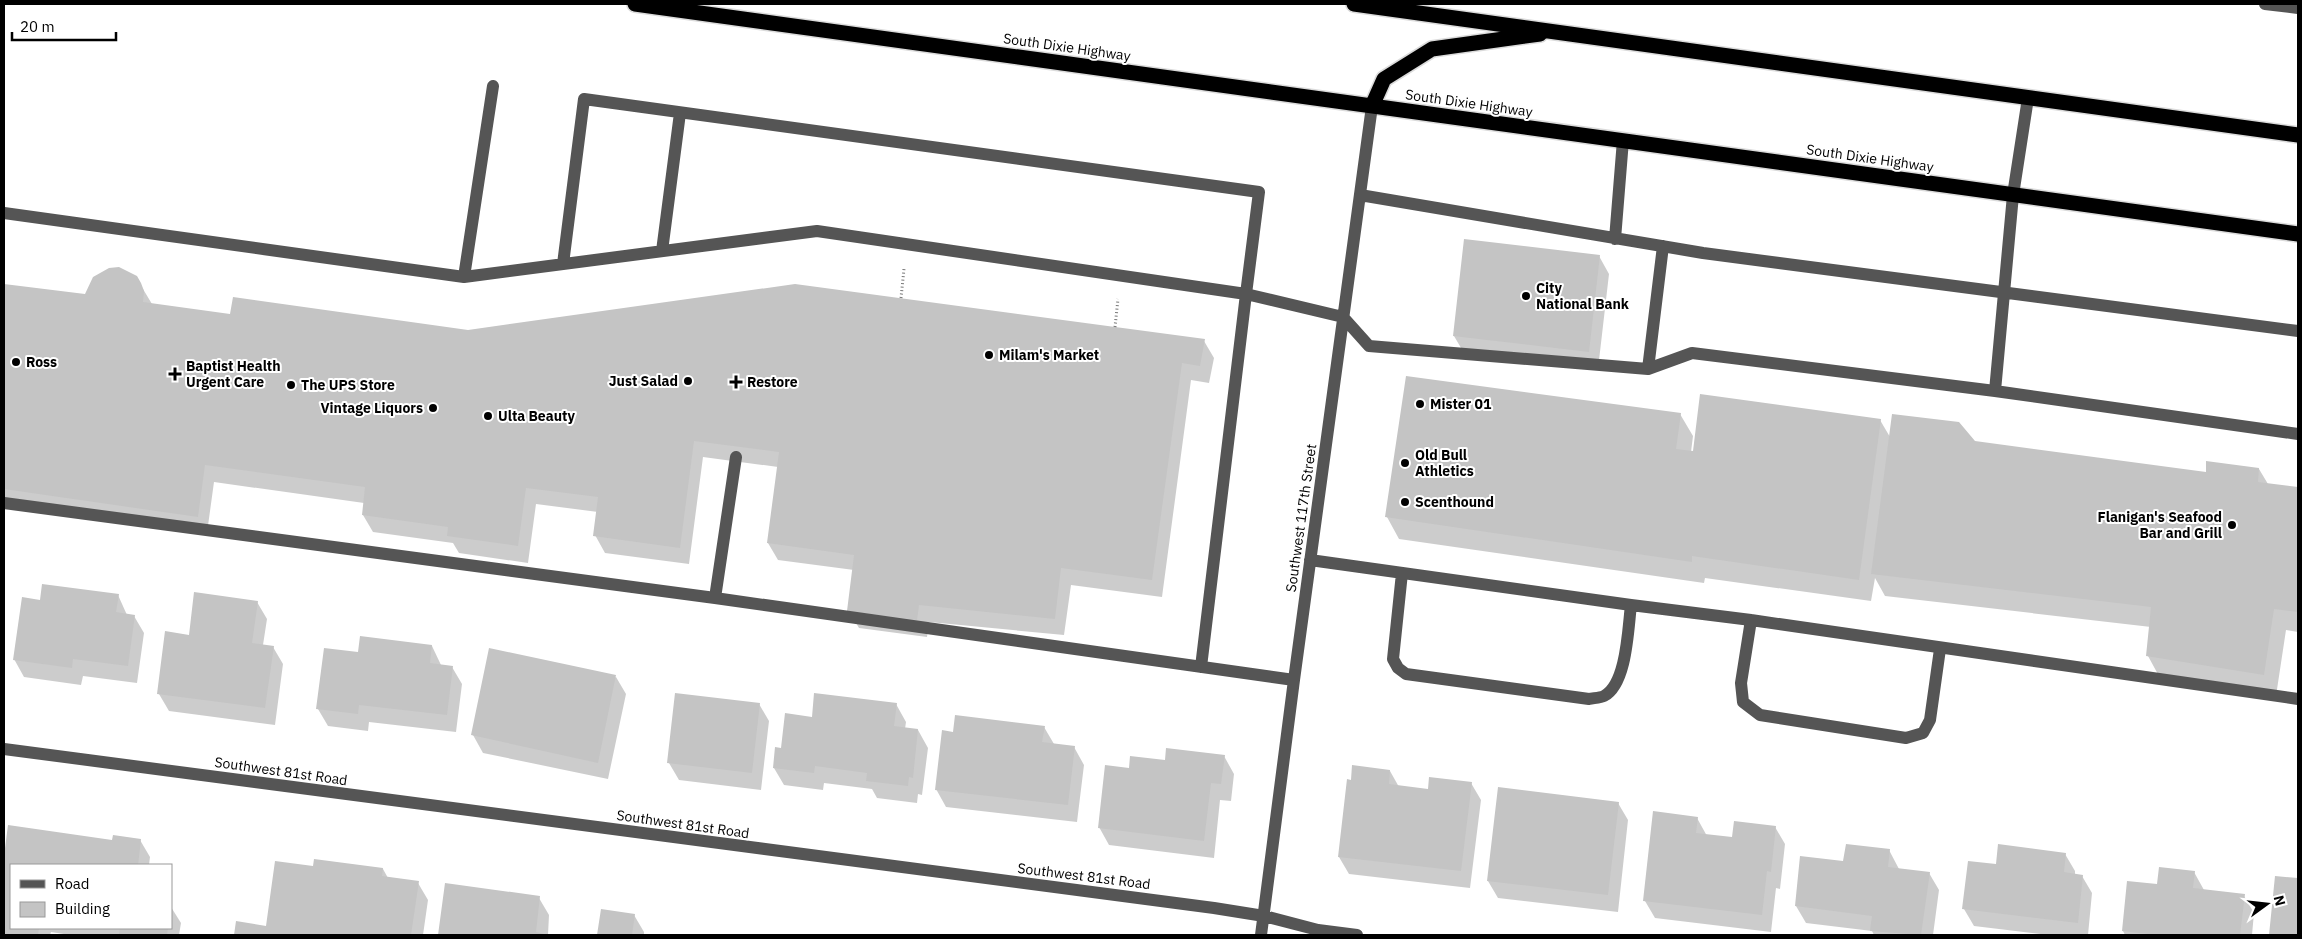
<svg xmlns="http://www.w3.org/2000/svg" width="2302" height="939" font-family="'IBM Plex Sans',sans-serif">
  <rect width="100%" height="100%" fill="#fff"/>
  <path fill="#0003" d="M1599,256L1609,274L1598,369L1464,353L1454,336Z
    M140,284L152,304L231,316L468,332L1204,341L1214,358L1209,383L1191,380L1162,597L1071,585L1064,635L929,622L927,637L859,628L849,611L854,570L778,560L768,543L778,467L703,457L689,564L605,553L595,535L598,512L536,504L528,563L459,553L453,543L373,532L363,515L364,503L214,482L207,533L4,505V285L86,296Z
    M1680,414L1693,436L1691,452L1880,420L1890,437L1974,442L2207,474L2259,469L2268,484L2298,489V632L2286,630L2276,696L2160,678L2148,656L2151,627L1885,596L1875,578L1871,601L1705,578L1704,583L1399,539L1387,517Z
    M118,595L127,615L134,616L144,633L137,683L83,676L81,685L24,677L14,659L41,601Z
    M257,602L267,619L263,645L273,647L283,664L275,725L169,711L159,694L190,636Z
    M432,646L441,665L452,667L462,684L456,732L369,722L368,731L328,726L318,709L359,654Z
    M616,677L626,694L608,779L483,753L473,735Z
    M759,704L769,721L761,790L679,780L669,763Z
    M896,704L906,722L905,729L918,730L928,748L922,795L918,794L917,803L877,798L872,789L824,783L823,790L784,785L774,768L783,749L813,718Z
    M1044,727L1054,744L1074,747L1084,765L1077,822L946,807L936,789L954,733Z
    M1224,756L1234,774L1231,801L1220,800L1214,858L1109,845L1099,827L1166,761Z
    M1390,771L1399,787L1430,790L1471,783L1481,800L1470,888L1349,874L1339,857L1352,781Z
    M1618,803L1628,820L1618,912L1498,898L1488,881Z
    M1697,818L1707,836L1733,839L1775,827L1785,844L1780,889L1776,888L1771,932L1655,918L1645,901Z
    M9,826L113,842L140,840L150,857L149,865H11V928H171V907L181,923L179,935H70L51,932L50,935H4V866Z
    M1889,850L1899,869L1929,873L1939,890L1933,935H1874L1872,931L1806,923L1796,906L1801,858L1844,863Z
    M2065,854L2075,871V875L2082,876L2092,893L2088,935H2049L1974,926L1964,909L1997,866Z
    M314,868L383,869L388,878L418,883L428,900L423,935H235L237,923L267,927Z
    M2194,872L2204,890L2244,896L2254,913L2252,935H2125L2123,931L2158,885Z
    M2276,877L2298,879V935H2271Z
    M446,885L539,898L549,915L548,935H439Z
    M602,911L634,915L644,932V935H599Z"/>
  <path fill="#c4c4c4" d="M1464,239L1600,255L1589,352L1453,336Z
    M119,267L137,276L141,283L144,291L143,302L230,314L233,297L468,330L795,284L1205,339L1200,366L1182,363L1152,580L1061,568L1055,619L919,605L917,620L847,611L854,555L767,543L779,452L694,441L680,548L593,536L598,497L526,488L518,546L447,536L448,527L362,515L365,487L205,465L198,517L4,489V284L85,294L93,277L109,268Z
    M1406,376L1681,413L1676,449L1693,451L1700,394L1881,419L1859,580L1692,556V562L1385,517Z
    M1892,414L1959,422L1975,441L2206,472V461L2259,468L2258,482L2298,487V612L2274,609L2264,675L2146,656L2151,607L1871,574Z
    M42,584L119,594L116,612L135,615L128,666L73,659L72,668L13,660L22,597L40,600Z
    M194,592L258,601L252,643L274,646L265,708L157,694L165,631L189,635Z
    M360,636L432,645L430,663L453,666L447,715L359,705L358,714L316,709L324,648L358,652Z
    M489,648L616,675L598,763L471,735Z
    M675,693L760,703L752,773L667,763Z
    M814,693L897,703L894,726L918,729L913,778L909,777L908,786L866,781L867,773L815,766L814,773L773,768L775,747L781,748L785,713L812,717Z
    M955,715L1045,726L1042,742L1075,746L1068,805L935,790L942,730L953,732Z
    M1166,748L1225,755L1221,784L1211,783L1204,841L1098,828L1105,765L1129,768L1130,756L1165,760Z
    M1352,765L1390,770L1389,784L1428,789L1429,777L1472,782L1461,871L1338,857L1347,779L1351,780Z
    M1498,787L1619,802L1608,895L1487,881Z
    M1653,811L1698,817L1696,833L1732,837L1734,821L1776,826L1771,872L1767,871L1762,915L1643,901Z
    M8,825L112,840L113,835L141,839L138,865H11V928H39L38,935H4V856Z
    M1846,844L1890,849L1888,867L1930,872L1921,935L1870,931L1872,916L1795,906L1800,856L1843,861Z
    M1998,844L2066,853L2064,872L2083,875L2078,923L1962,909L1968,861L1996,864Z
    M314,859L383,868L382,876L419,881L411,935H234L236,921L266,926L275,861L313,866Z
    M2159,867L2195,871L2193,888L2245,894L2240,935H2156L2122,931L2127,881L2157,884Z
    M2275,876L2298,878V935H2269Z
    M445,883L540,896L536,932L548,935H438Z
    M601,909L635,914L632,935H597Z
    M120,928H168L167,935H119Z"/>
  <g fill="none" stroke-linecap="round" stroke-linejoin="round">
    <g stroke="#dbdbdb" stroke-width="18">
      <path id="highway" d="M635,4L2298,234
        M1354,4L2298,135
        M1372,106L1384,79L1432,49L1540,34"/>
    </g>
    <path stroke="#777" stroke-width="3" stroke-dasharray="1 2.5" stroke-linecap="butt" d="M901,298L904,269
      M1115,327L1118,299"/>
    <path stroke="#555" stroke-width="12" d="M2265,4L2298,8
      M493,86L464,277L817,231L1246,294L1259,192L584,99L563,264
      M1360,195L1703,253L2298,331
      M4,213L464,277
      M1615,239L1623,140
      M662,251L680,113
      M1648,369L1663,246
      M1995,391L2013,195L2028,98
      M4,503L715,598L1294,680
      M1310,560L1631,605L1751,620L2298,699
      M1402,573L1393,659L1398,668L1406,674L1589,699C1593,698 1600,698 1604,696C1627,684 1628,628 1631,605
      M715,598L736,457
      M1751,620L1741,683L1743,702L1760,715L1906,738L1923,733L1930,720L1940,649
      M1201,667L1246,294L1343,317L1369,346L1648,369L1692,353L1995,391L2298,434
      M4,749L1214,908L1264,916L1318,930L1357,935
      M1261,935L1294,680L1372,106"/>
    <use href="#highway" stroke="#000" stroke-width="15"/>
  </g>
  <g fill="#000" stroke="#fff" stroke-width="2">
    <circle cx="1526" cy="296" r="5"/>
    <circle cx="989" cy="355" r="5"/>
    <circle cx="16" cy="362" r="5"/>
    <path d="M172.5 366.5h5v5h5v5h-5v5h-5v-5h-5v-5h5z"/>
    <circle cx="688" cy="381" r="5"/>
    <path d="M733.5 374.5h5v5h5v5h-5v5h-5v-5h-5v-5h5z"/>
    <circle cx="291" cy="385" r="5"/>
    <circle cx="1420" cy="404" r="5"/>
    <circle cx="433" cy="408" r="5"/>
    <circle cx="488" cy="416" r="5"/>
    <circle cx="1405" cy="463" r="5"/>
    <circle cx="1405" cy="502" r="5"/>
    <circle cx="2232" cy="525" r="5"/>
  </g>
  <g text-anchor="middle" dominant-baseline="central" stroke-width="4" stroke-linejoin="round" paint-order="stroke">
    <g font-size="14" fill="#000" stroke="#fff">
      <text transform="translate(1067 47) rotate(8)">South Dixie Highway</text>
      <text transform="translate(1469 103) rotate(8)">South Dixie Highway</text>
      <text transform="translate(1870 158) rotate(8)">South Dixie Highway</text>
      <text transform="translate(1301 518) rotate(-82)">Southwest 117th Street</text>
      <text transform="translate(281 771) rotate(8)">Southwest 81st Road</text>
      <text transform="translate(683 824) rotate(8)">Southwest 81st Road</text>
      <text transform="translate(1084 876) rotate(7)">Southwest 81st Road</text>
    </g>
    <g font-size="14" font-weight="bold" fill="#000" stroke="#fff" text-anchor="start">
      <text x="1536" y="288">City<tspan x="1536" dy="16">National Bank</tspan></text>
      <text x="999" y="355">Milam's Market</text>
      <text x="26" y="362">Ross</text>
      <text x="186" y="366">Baptist Health<tspan x="186" dy="16">Urgent Care</tspan></text>
      <text x="678" y="381" text-anchor="end">Just Salad</text>
      <text x="747" y="382">Restore</text>
      <text x="301" y="385">The UPS Store</text>
      <text x="1430" y="404">Mister 01</text>
      <text x="423" y="408" text-anchor="end">Vintage Liquors</text>
      <text x="498" y="416">Ulta Beauty</text>
      <text x="1415" y="455">Old Bull<tspan x="1415" dy="16">Athletics</tspan></text>
      <text x="1415" y="502">Scenthound</text>
      <text x="2222" y="517" text-anchor="end">Flanigan's Seafood<tspan x="2222" dy="16">Bar and Grill</tspan></text>
    </g>
  </g>
  <rect width="2302" height="939" fill="none" stroke="#000000" stroke-width="10"/>
  <rect x="10" y="864" width="162" height="65" fill="#ffffff" stroke="#999999"/>
  <rect x="20" y="880" width="25" height="8" fill="#555555" stroke="#999999"/>
  <text x="55" y="889" font-size="15" fill="#000000">Road</text>
  <rect x="20" y="902" width="25" height="15" fill="#c4c4c4" stroke="#999999"/>
  <text x="55" y="914" font-size="15" fill="#000000">Building</text>
  <g transform="translate(2267 904) rotate(75)" stroke="#ffffff" stroke-width="4" paint-order="stroke">
  <path d="M0-4L9 19L0 12L-9 19Z" fill="#000000"/>
  <text y="-8" font-size="14" font-weight="bold" text-anchor="middle" fill="#000000">N</text>
  </g>
  <path d="M12 32v8h104v-8" fill="none" stroke="#000000" stroke-width="2.5"/>
  <text x="20" y="32" font-size="15" fill="#000000" stroke="#ffffff" stroke-width="4" paint-order="stroke">20 m</text>
</svg>
